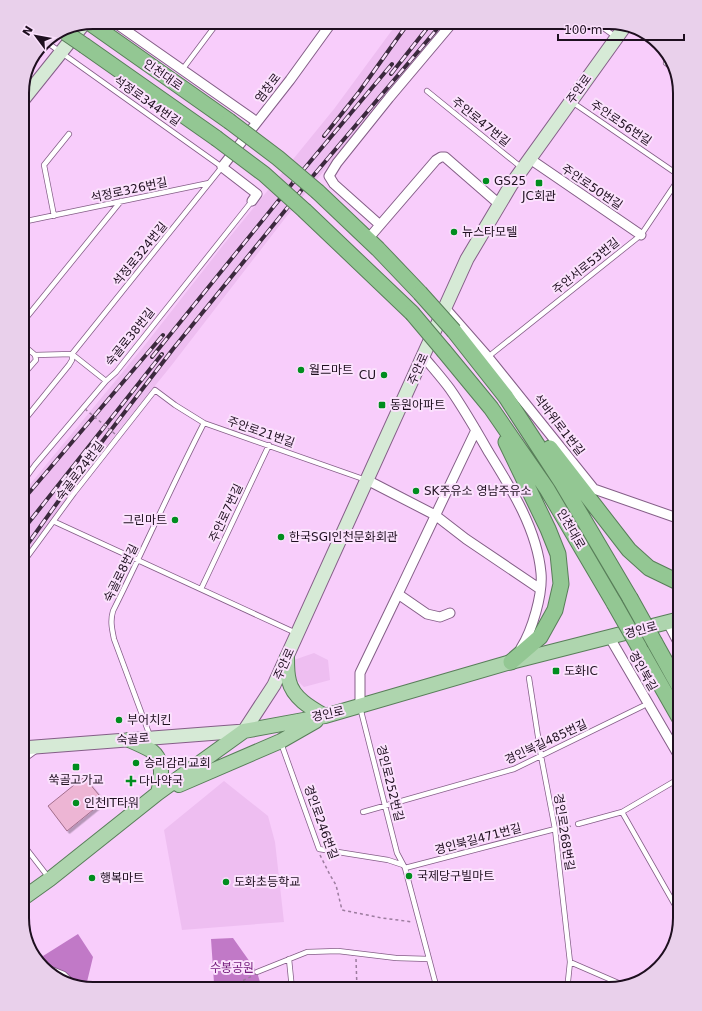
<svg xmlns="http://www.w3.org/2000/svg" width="702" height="1011" font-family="'DejaVu Sans','Noto Sans KR',sans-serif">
  <defs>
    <filter id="shadow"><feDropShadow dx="2.5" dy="2.5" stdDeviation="0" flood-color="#0004"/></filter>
  </defs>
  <rect width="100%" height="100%" fill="#f8cdfb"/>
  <path fill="#eebef1" d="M398,22H449L411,65L286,217L171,366L115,435L22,560V494L145,345L224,244L334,109Z
    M314,653L328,660L330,680L304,687L291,675V661Z
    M224,781L268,816L275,842L284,922L182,930L164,830Z"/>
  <path fill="#c179c7" d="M78,934L93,957L86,986L87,988L58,979L31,953L30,946L43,956Z
    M233,938L257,972L262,989H189L214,983L211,939Z"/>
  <path fill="#edb5d4" stroke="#a36f8d" filter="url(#shadow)" d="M84,777L104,801L67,831L48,806Z"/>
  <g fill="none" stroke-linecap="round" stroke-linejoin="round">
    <g stroke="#845e87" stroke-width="6">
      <path id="service" d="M595,22L616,37
        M666,63L673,68
        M182,70L218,22
        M427,91L522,168
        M572,102L680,176
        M54,216L44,165L69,134
        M22,222L209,183
        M22,323L121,201
        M22,344L35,355L72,354L106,381
        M488,357L641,235L680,177
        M22,376L36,360L35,355
        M22,423L69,365L72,360V354L222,167L45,41
        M22,483L35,465L106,381L116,372L252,201
        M55,522L296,633
        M22,564L74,493L155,390L175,405L204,423L366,480
        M201,589L269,445
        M529,678L541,756L555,829L570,962L568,981L565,989
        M360,707L397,853L405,868L437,989
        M150,736L114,639C112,629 110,621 113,611C144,549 172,485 204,423
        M281,743L319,849L388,860L403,865
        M22,761L37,750
        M363,812L514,769L643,706
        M622,812L680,914
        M578,824L622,812L680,778
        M22,843L49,878
        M405,868L555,829
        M289,959L292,989
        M570,962L623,985
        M44,966L64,974L74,984
        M257,972L307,952L338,951L396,958L429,959"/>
    </g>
    <g stroke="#845e87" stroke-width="11">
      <path id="minor" d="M114,22L257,122
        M530,159L641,235
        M252,201L257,194L222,167L290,80L332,22
        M380,225L334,184L329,176L337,163L389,98L453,22
        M368,239L436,160L441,157H445L499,204
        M445,308L488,357L594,489L680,519
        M423,356C432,367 442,378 450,389C464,409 476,430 488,451C511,488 537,529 541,573C543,594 532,631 521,648
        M367,480L435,515L466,539L540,589
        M450,613L440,617L427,614L398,594L476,430
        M668,623L680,646
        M610,638L680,758
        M360,706V673L398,594"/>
    </g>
    <g stroke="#845e87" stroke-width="15">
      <path id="secondary" d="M22,101L82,26
        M22,748L244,731L274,685L467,259L511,185L625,26"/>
    </g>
    <g stroke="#587e59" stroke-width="16">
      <path id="primary" d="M287,658C287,666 287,674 289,681C293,698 311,708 325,716
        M129,740C136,743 145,747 152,751C165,761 161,780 158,793
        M179,785L281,741L316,721
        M22,899L50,879L158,793L244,731L325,716L511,662L680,619"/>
    </g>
    <g stroke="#587e59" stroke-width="17">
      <path id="trunk" d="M90,23L229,121
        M85,46L216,138
        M318,192L378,249L420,293
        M305,211L412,313
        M454,331L506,397L562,483L630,598
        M444,351L491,408L547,489L614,603
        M506,442L548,529L558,554L561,584L555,610L540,637L511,662
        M550,448L629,550L649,568L680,583
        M655,643L680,688
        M639,647L680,719"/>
    </g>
    <path stroke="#9c7c9e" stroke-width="1.5" stroke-dasharray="3 3" stroke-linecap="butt" d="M562,828L572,826
      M320,855L330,875L336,885L342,910L382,918L413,922
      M356,959L357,989
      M235,989L240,982L252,976"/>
    <use href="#service" stroke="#fff" stroke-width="4.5"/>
    <use href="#minor" stroke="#fff" stroke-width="9"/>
    <use href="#secondary" stroke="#d6ead6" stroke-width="13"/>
    <use href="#primary" stroke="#aed5ae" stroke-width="14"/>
    <use href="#trunk" stroke="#93c793" stroke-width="15"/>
    <g stroke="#3b293d" stroke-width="4">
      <path id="rail" d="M391,74L432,22
        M324,136L359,92L409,22
        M152,357L304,169L392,64
        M22,501L163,335
        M22,531L162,354
        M22,552L85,464L173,349L313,176L443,22"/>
    </g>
    <use href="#rail" stroke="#fbe1fd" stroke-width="2.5" stroke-dasharray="8" stroke-linecap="butt"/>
    <g stroke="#587e59" stroke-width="17" stroke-linecap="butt">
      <path id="trunk-bridge" d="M66,33L85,46
        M229,121L278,158L318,192
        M216,138L264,174L305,211
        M420,293L454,331
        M412,313L444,351
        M630,598L655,643
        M614,603L639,647"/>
    </g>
    <path stroke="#9c7c9e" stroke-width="1.5" stroke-dasharray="3 3" stroke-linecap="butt" d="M85,409L115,434"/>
    <use href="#trunk-bridge" stroke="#93c793" stroke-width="15"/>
  </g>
  <g fill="#008d1e" stroke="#fbe1fd" stroke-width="1.5">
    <circle cx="486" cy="181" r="4"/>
    <rect x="535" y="179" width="8" height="8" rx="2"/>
    <circle cx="454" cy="232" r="4"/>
    <circle cx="301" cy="370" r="4"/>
    <circle cx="384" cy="375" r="4"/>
    <rect x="378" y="401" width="8" height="8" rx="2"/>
    <circle cx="416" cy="491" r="4"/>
    <circle cx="175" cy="520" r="4"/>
    <circle cx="281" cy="537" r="4"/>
    <rect x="552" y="667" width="8" height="8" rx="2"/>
    <circle cx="119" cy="720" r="4"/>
    <circle cx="136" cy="763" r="4"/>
    <rect x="72" y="763" width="8" height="8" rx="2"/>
    <path d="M129 775h4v4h4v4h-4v4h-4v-4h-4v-4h4z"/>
    <circle cx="76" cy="803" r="4"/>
    <circle cx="409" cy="876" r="4"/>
    <circle cx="92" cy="878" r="4"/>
    <circle cx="226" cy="882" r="4"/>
  </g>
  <g text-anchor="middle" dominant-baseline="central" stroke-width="4" stroke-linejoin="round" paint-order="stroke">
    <g font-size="12" fill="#1e0f1f" stroke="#fbe1fd">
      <text transform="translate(163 75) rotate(35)">인천대로</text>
      <text transform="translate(268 88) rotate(-52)">염창로</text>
      <text transform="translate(579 89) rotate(-54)">주안로</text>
      <text transform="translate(147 101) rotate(35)">석정로344번길</text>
      <text transform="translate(481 122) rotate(39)">주안로47번길</text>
      <text transform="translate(621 123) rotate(34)">주안로56번길</text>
      <text transform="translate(592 187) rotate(34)">주안로50번길</text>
      <text transform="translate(129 190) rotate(-12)">석정로326번길</text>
      <text transform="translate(140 254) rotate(-51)">석정로324번길</text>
      <text transform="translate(586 266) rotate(-39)">주안서로53번길</text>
      <text transform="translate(130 337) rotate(-51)">숙골로38번길</text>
      <text transform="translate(418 369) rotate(-66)">주안로</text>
      <text transform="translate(559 425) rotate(52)">석바위로1번길</text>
      <text transform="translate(261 432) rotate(19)">주안로21번길</text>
      <text transform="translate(80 471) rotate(-53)">숙골로24번길</text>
      <text transform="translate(226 513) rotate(-65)">주안로7번길</text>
      <text transform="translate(571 529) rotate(60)">인천대로</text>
      <text transform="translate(121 573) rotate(-64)">숙골로8번길</text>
      <text transform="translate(641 630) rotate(-15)">경인로</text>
      <text transform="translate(284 664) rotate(-66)">주안로</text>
      <text transform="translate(643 671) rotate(60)">경인북길</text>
      <text transform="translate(328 714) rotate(-13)">경인로</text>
      <text transform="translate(133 739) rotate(-4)">숙골로</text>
      <text transform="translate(546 742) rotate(-25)">경인북길485번길</text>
      <text transform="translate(390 783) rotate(76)">경인로252번길</text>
      <text transform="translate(321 822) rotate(70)">경인로246번길</text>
      <text transform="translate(564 832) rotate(81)">경인로268번길</text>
      <text transform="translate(478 839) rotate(-15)">경인북길471번길</text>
    </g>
    <g font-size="12" fill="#1e0f1f" stroke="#fbe1fd" text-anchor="start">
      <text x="494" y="181">GS25</text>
      <text x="539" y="196" text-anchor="middle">JC회관</text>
      <text x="462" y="232">뉴스타모텔</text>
      <text x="309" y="370">월드마트</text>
      <text x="376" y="375" text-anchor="end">CU</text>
      <text x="390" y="405">동원아파트</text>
      <text x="424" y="491">SK주유소 영남주유소</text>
      <text x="167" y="520" text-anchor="end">그린마트</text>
      <text x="289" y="537">한국SGI인천문화회관</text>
      <text x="564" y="671">도화IC</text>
      <text x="127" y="720">부어치킨</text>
      <text x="144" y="763">승리감리교회</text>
      <text x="76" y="780" text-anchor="middle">쑥골고가교</text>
      <text x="139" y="781">다나약국</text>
      <text x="84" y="803">인천IT타워</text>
      <text x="417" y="876">국제당구빌마트</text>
      <text x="100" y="878">행복마트</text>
      <text x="234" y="882">도화초등학교</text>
    </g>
    <g font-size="12" fill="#741d7c" stroke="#fbe1fd">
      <text x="232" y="968">수봉공원</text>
    </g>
  </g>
  <path d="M0 0H702V1011H0ZM93 29H609A64 64 0 0 1 673 93V918A64 64 0 0 1 609 982H93A64 64 0 0 1 29 918V93A64 64 0 0 1 93 29Z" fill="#e9d0eb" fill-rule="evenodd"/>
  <path fill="none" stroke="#1e0f1f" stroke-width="2" d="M93 29H609A64 64 0 0 1 673 93V918A64 64 0 0 1 609 982H93A64 64 0 0 1 29 918V93A64 64 0 0 1 93 29Z"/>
  <g transform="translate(36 36) rotate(302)" stroke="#fbe1fd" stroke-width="3" paint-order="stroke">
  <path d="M0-3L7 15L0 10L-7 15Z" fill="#1e0f1f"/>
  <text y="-6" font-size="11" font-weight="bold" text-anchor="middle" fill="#1e0f1f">N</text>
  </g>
  <path d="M558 34v6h126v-6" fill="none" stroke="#1e0f1f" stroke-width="2"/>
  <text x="564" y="34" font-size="12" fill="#1e0f1f" stroke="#fbe1fd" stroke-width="3" paint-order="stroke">100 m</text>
</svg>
